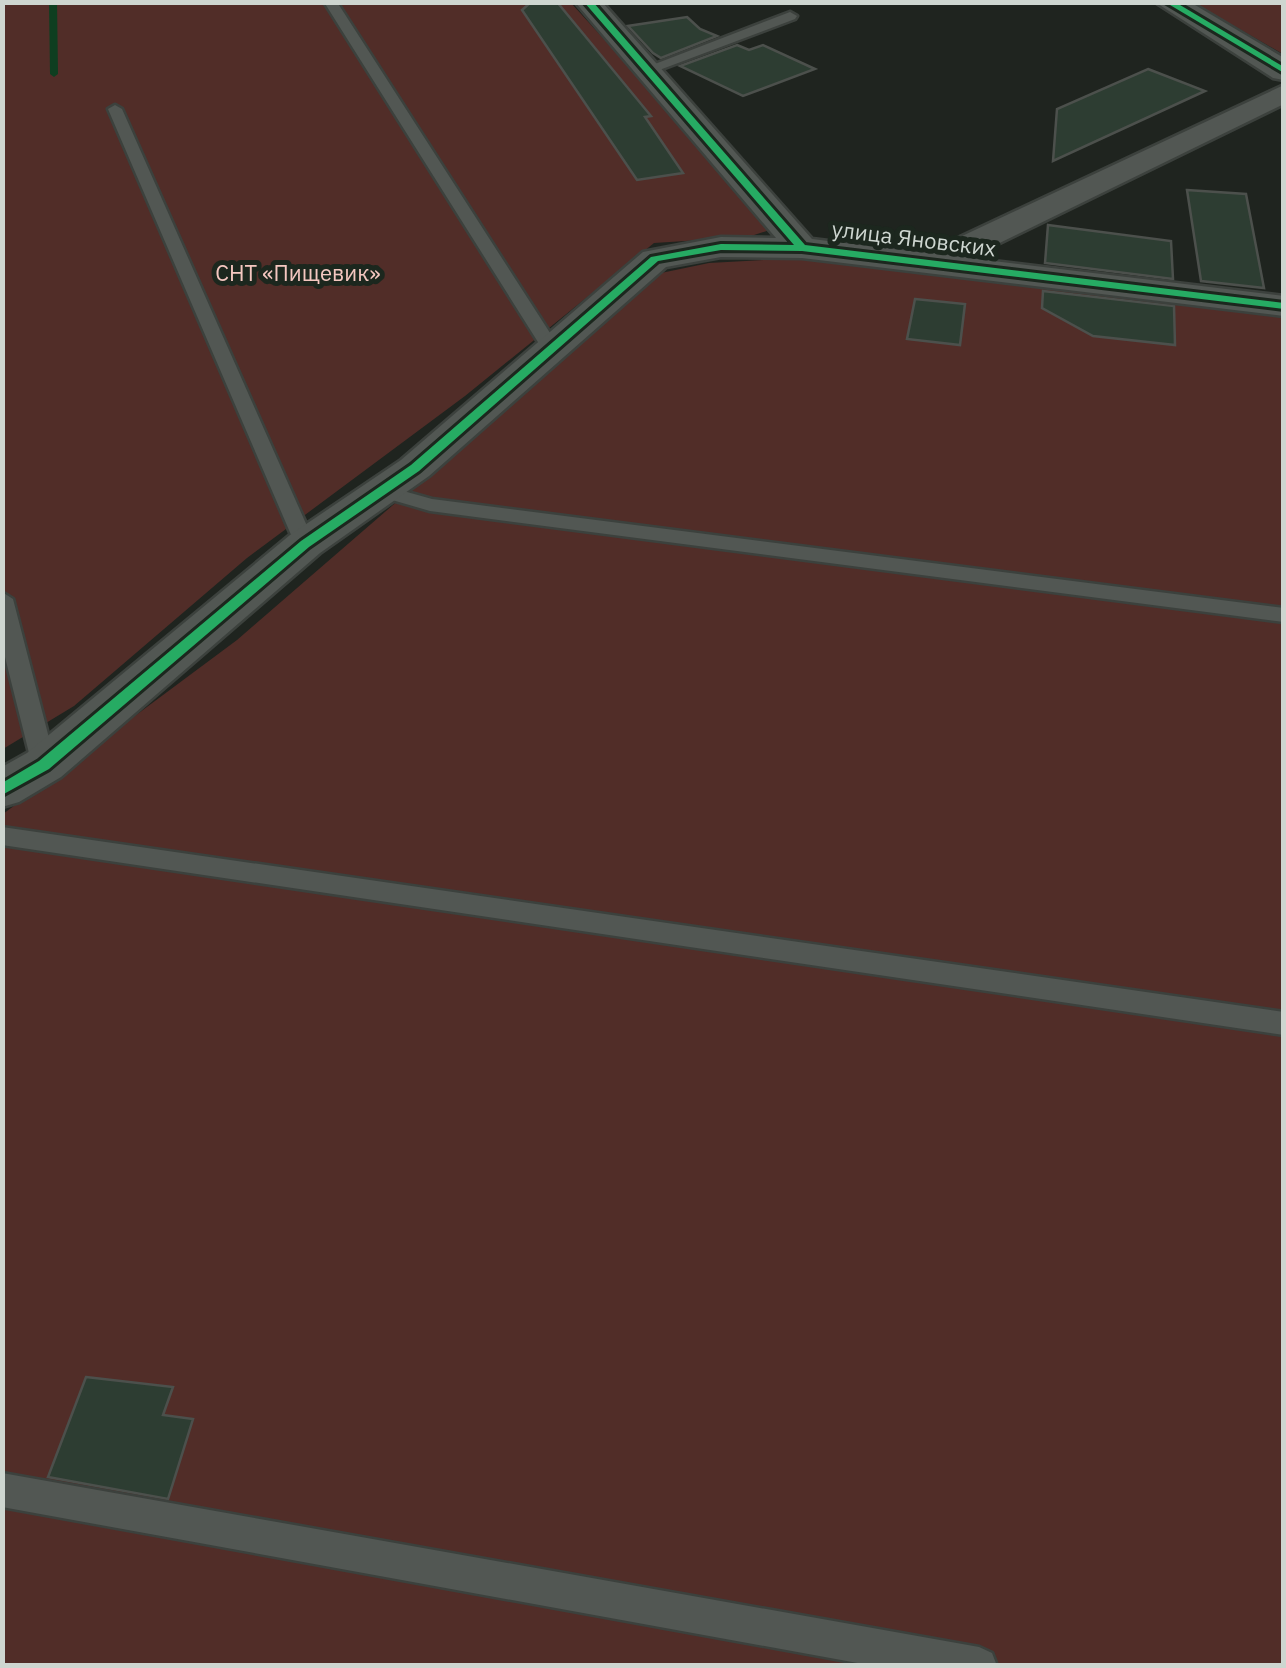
<svg xmlns="http://www.w3.org/2000/svg" width="1286" height="1668" font-family="'IBM Plex Sans',sans-serif">
  <rect width="100%" height="100%" fill="#1f241f"/>
  <path fill="#512d28" d="M3,3H571L776,228L748,237L654,243L465,396L247,558L74,706L3,749Z
    M1193,3H1283V54L1201,7Z
    M798,258L1283,317V1665L3,1666V814L237,640L661,273L709,263Z"/>
  <g fill="none" stroke-linecap="round" stroke-linejoin="round">
    <path fill="#0e3e20" fill-rule="evenodd" d="M49,2H57L58,74L54,77L50,74Z"/>
  </g>
  <path fill="#2d3d32" stroke="#4c504c" stroke-width="2.5" d="M531,2H557L651,116L645,117L683,173L637,180L522,10Z
    M687,17L700,29L717,36L661,58L653,53L628,26Z
    M737,45L749,50L763,45L815,69L743,96L680,66Z
    M1148,69L1205,91L1053,161L1057,109Z
    M1187,190L1246,194L1264,288L1201,281Z
    M1048,225L1171,241L1173,279L1045,263Z
    M1043,291L1174,306L1175,345L1093,336L1042,308Z
    M915,299L965,304L960,345L907,339Z
    M86,1377L173,1387L163,1415L193,1419L168,1499L48,1477Z"/>
  <g fill="none" stroke-linecap="round" stroke-linejoin="round">
    <g stroke="#3c413d" stroke-width="5">
      <path id="service" d="M324,2H337L561,350L558,354L552,355L543,350Z
        M790,12L797,16L795,19L654,72L642,69Z
        M115,105L122,109L315,544L312,549L305,550L295,544L108,109Z
        M382,485L432,499L1284,608V622L430,511L375,495V487Z
        M2,592L13,599L56,765L44,774L32,765L2,645Z
        M2,827L1284,1012V1035L2,845Z
        M2,1473L979,1647L992,1653L997,1666H874L2,1507Z"/>
    </g>
    <g stroke="#3c413d" stroke-width="5">
      <path id="minor" d="M575,2H602L812,239L926,253L1284,85V104L969,258L1284,296V316L802,258L721,257L666,267L429,476L320,553L61,777L19,802L2,807V767L27,753L290,535L401,460L643,252L721,237L776,238Z"/>
    </g>
    <g stroke="#3c413d" stroke-width="5">
      <path id="tertiary" d="M1155,2H1190L1284,58V80L1273,78Z"/>
    </g>
    <use href="#service" fill="#525753" fill-rule="evenodd"/>
    <use href="#minor" fill="#525753" fill-rule="evenodd"/>
    <use href="#tertiary" fill="#525753" fill-rule="evenodd"/>
    <g stroke="#1c271e" stroke-width="6">
      <path id="cycleway" d="M584,2H593L805,245L1284,303V309L802,251L721,250L658,261L419,471L309,547L49,769L2,795V783L39,761L301,541L411,465L651,257L721,244L794,245Z
        M1165,2H1175L1284,67V73Z"/>
    </g>
    <use href="#cycleway" fill="#26ab63" fill-rule="evenodd"/>
  </g>
  <g text-anchor="middle" dominant-baseline="central" stroke-width="10" stroke-linejoin="round" paint-order="stroke">
    <g font-size="22" fill="#ced6d0" stroke="#1c271e">
      <text transform="translate(914 238) rotate(7)">улица Яновских</text>
    </g>
    <g font-size="22" fill="#f4c7c0" stroke="#1c271e">
      <text x="298" y="272">СНТ «Пищевик»</text>
    </g>
  </g>
  <rect width="1286" height="1668" fill="none" stroke="#ced6d0" stroke-width="10"/>
</svg>
